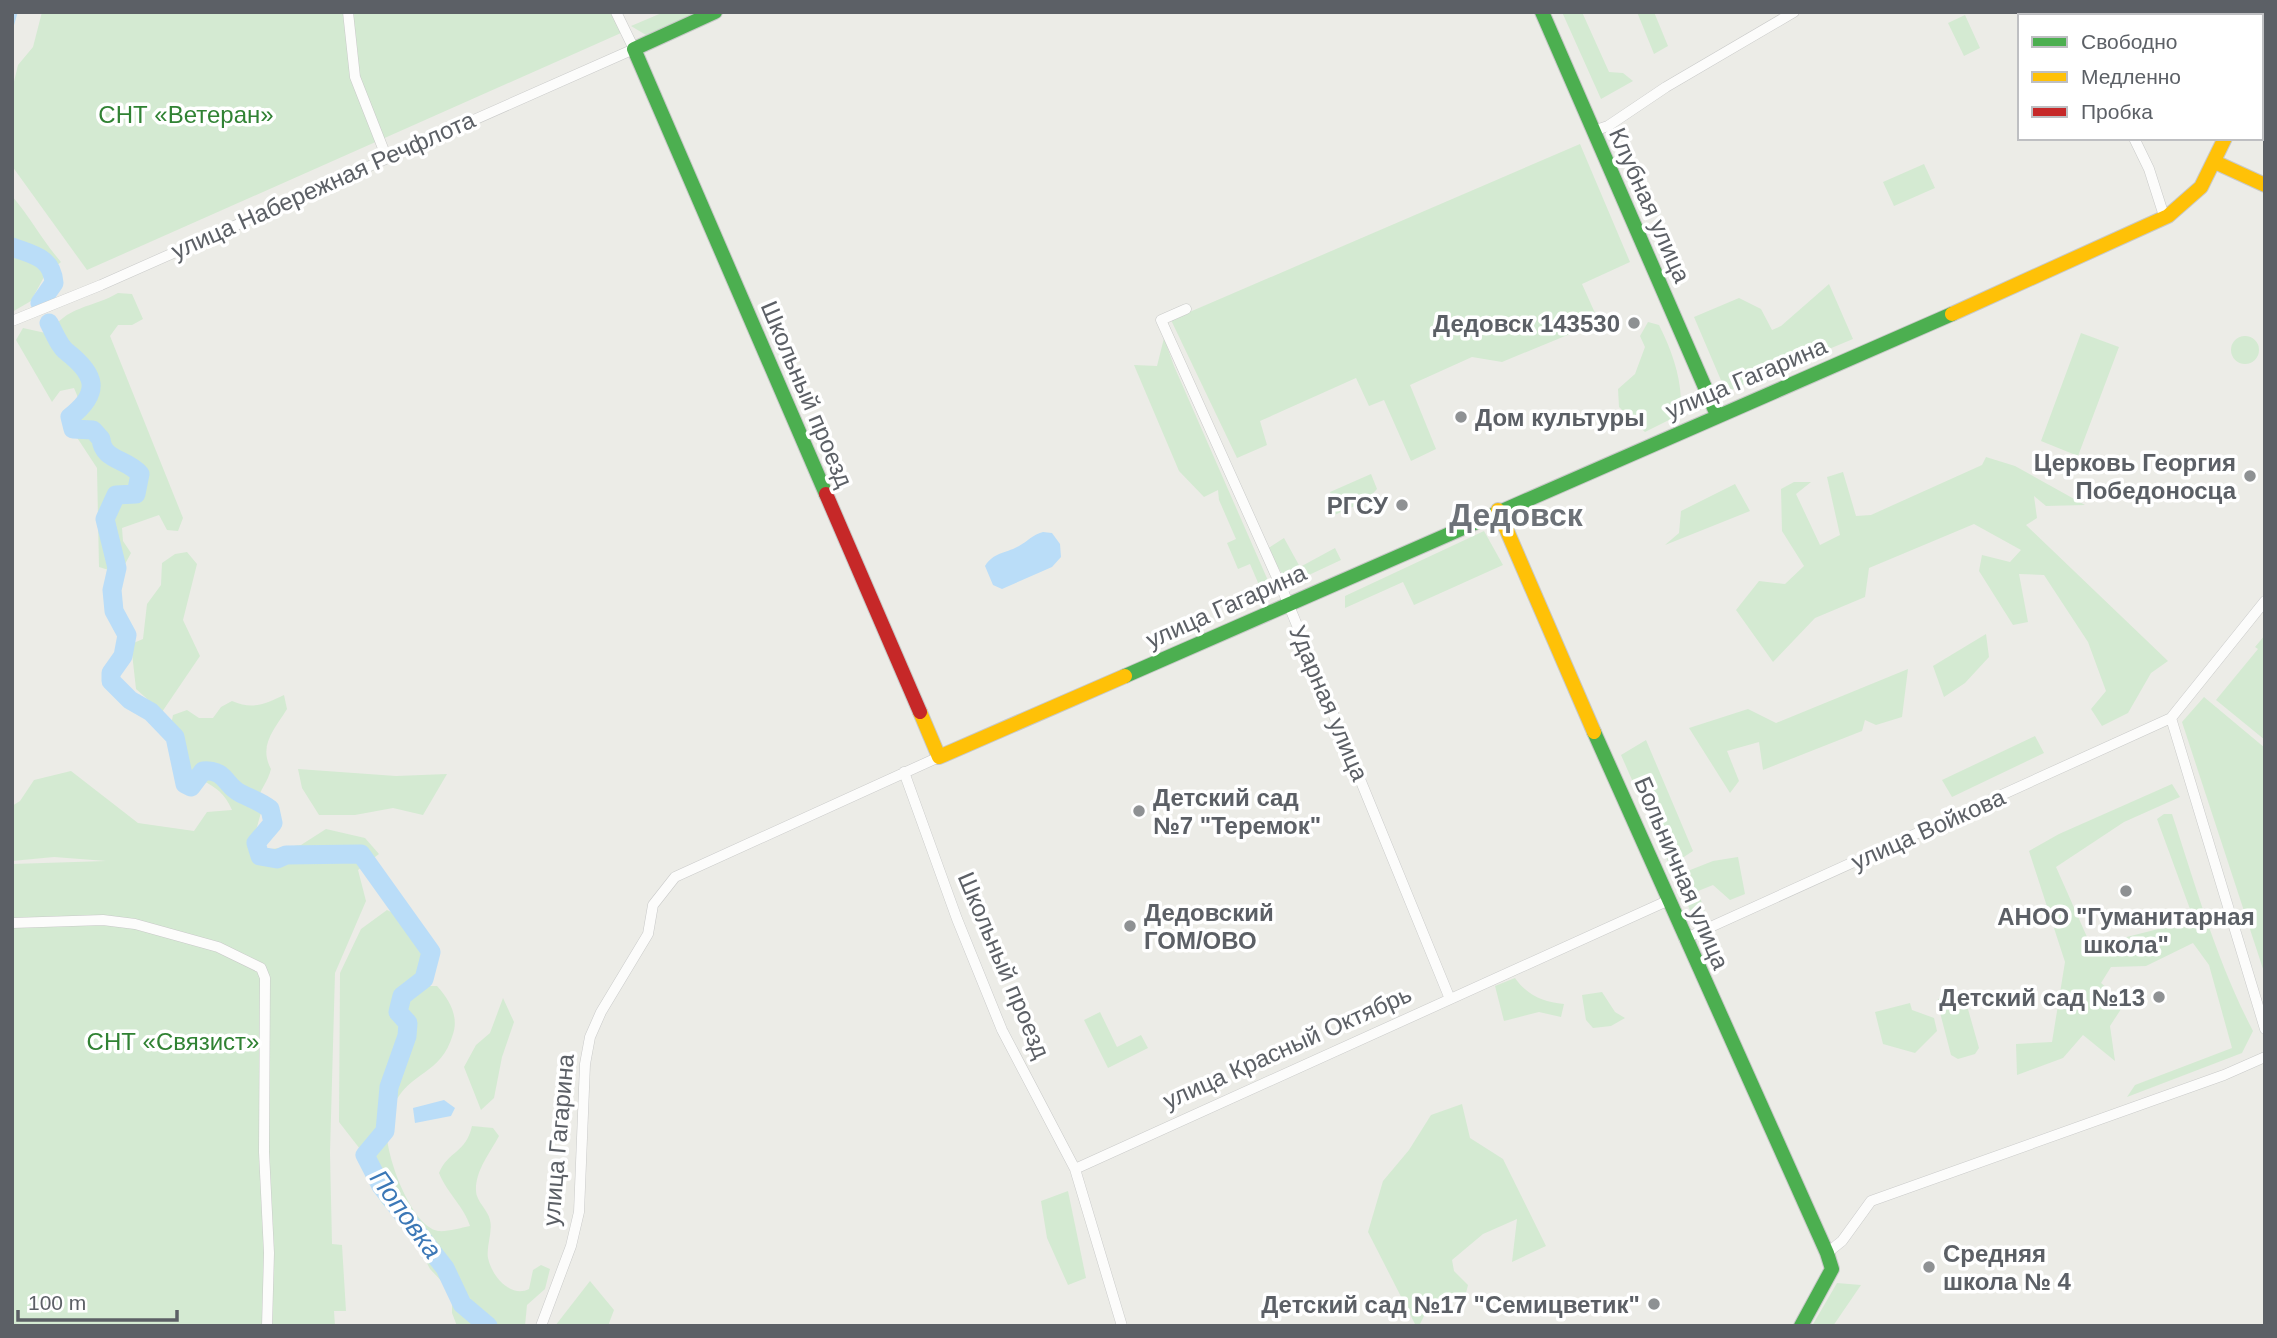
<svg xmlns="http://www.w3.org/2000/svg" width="2277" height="1338" font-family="Arial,sans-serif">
  <rect width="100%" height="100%" fill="#ecece7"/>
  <path fill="#d4ead2" d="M42,12H611L621,33L87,270L12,166V90L18,65L33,47Z
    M664,12H702L646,35L631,26Z
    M1562,12H1582L1609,72L1623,73L1633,81L1601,99Z
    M1637,12H1654L1668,46L1654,54Z
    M1965,15L1980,48L1964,56L1948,23Z
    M1580,144L1630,262L1582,284L1599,322L1502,362L1472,357L1410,385L1436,449L1411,461L1384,400L1369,406L1356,378L1260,421L1267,445L1237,458L1171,320Z
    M1924,164L1935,188L1894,206L1883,182Z
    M12,196C30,217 42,240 61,262L45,275L31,301L12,312Z
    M1829,284L1853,339L1726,392L1694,317L1739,298L1761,309L1772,330L1781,326Z
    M118,293L132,294L143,319L132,325H118L110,336L183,518L178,531L167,530L159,515L122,528L123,541L131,553L125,564L112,571L99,567L97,468L74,433L79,400L74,388L60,391L52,402L16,340L23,328L50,334C64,306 93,308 118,293Z
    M1648,322L1659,325C1671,349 1680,373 1681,400L1672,407L1671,419L1645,432L1619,407L1618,389L1635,374L1645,347L1640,336Z
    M2081,333L2119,347L2078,456L2041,441Z
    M2231 350a14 14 0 1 1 28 0a14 14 0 1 1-28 0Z
    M1164,338L1174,366L1273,592H1262L1250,564L1238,569L1227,543L1236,539L1219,500L1218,490L1204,497L1179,471L1134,365L1157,366Z
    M1986,457L2015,466L2085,505L2046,506L2034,496L2037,518L2026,525L2168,661L2151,673L2128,713L2102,726L2091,709L2106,691L2088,642L2044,575L2019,574L2028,622L2013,625L1979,571L1982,555L2010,562L2021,550L1974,524L1869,568L1865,597L1815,618L1773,662L1736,610L1759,581L1785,584L1804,566L1782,531L1781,489L1794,482H1811L1796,494L1820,545L1840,535L1827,477L1843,472L1856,516L1871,515L1982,465Z
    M1371,474L1377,489L1366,501L1330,517L1325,508L1334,502L1330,492Z
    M1735,484L1750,511L1665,545L1679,533L1681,511Z
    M1484,531L1503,565L1414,605L1403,582L1345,608V596Z
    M1284,538L1300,567L1335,548L1341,560L1296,581L1286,580L1267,549Z
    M187,552L197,564L183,620L200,656L162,712L136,689L131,644L143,639L147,604L161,585L162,563L175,554Z
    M1986,634L1989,657L1965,683L1944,697L1933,666Z
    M2265,635V740L2216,700L2258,649L2255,647Z
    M1908,669L1902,717L1876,725L1865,720L1862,731L1763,770L1759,742L1727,751L1739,781L1730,793L1689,728L1748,709L1776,723Z
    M284,695L287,709C275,729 258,745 271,769C268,782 260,789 257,802L262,809L253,841L264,850L301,845L326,829L365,838L379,854L358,870L366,901L335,973L330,1153L332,1244L342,1245L346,1311H334L335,1326H12V864L106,861L54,857L12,861V806L20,801L34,780L71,771L138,823L194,831L207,812L232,810C213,762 156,794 173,715L187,710L199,718H213L221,707L232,701C253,710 265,704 284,695Z
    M2204,697L2265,748V975L2182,722Z
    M2035,736L2044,753L1952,797L1942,780Z
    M1646,740L1693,851L1670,866L1621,755Z
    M298,769L396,776L447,774L423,815L393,808L355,815H319L302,788Z
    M2172,784L2180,797L2124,822L2056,867L2091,946L2194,920L2157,819L2164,814H2172C2196,887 2217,962 2253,1031L2242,1053L2127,1097L2135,1085L2232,1048L2209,965L2193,943L2146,966L2111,967L2101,983L2125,1003L2110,1026L2115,1061L2083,1035L2063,1058L2017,1075L2016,1044L2052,1042L2065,962L2029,851L2059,834Z
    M1738,857L1745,894L1730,900L1713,885L1698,891L1707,919L1696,924L1675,876L1713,861Z
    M387,910L406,919L412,938L426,954L421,973L425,986H437C449,999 459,1016 453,1034C441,1076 409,1071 394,1105C391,1114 386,1127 387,1136C388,1161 412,1226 438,1231C447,1232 460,1228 470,1226C465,1208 447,1193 439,1173C448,1151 466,1153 472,1126L493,1128L499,1136C490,1153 475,1171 476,1191C476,1201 488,1210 490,1220C493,1232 486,1246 488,1258C492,1277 511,1298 529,1289L533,1270L541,1265L550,1269L545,1289L527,1305L525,1326H457L452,1313V1292L430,1269L416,1242L381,1202L360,1149L339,1122L340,973L361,929Z
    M1515,978C1528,996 1543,1002 1564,1004L1561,1017L1539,1012L1504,1021L1495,986Z
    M1602,992L1615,1012L1625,1018L1611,1026L1593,1028L1586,1020L1582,995Z
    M1958,992L1964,995L1979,1048L1975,1054L1958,1059L1951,1055L1937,1001L1940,997Z
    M503,998L514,1022L502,1057L494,1098L481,1110L464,1067L476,1045L490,1033Z
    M1910,1003L1912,1010L1934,1018L1937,1031L1915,1053L1883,1044L1875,1012Z
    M1100,1012L1117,1047L1141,1035L1148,1048L1108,1068L1084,1020Z
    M1462,1104L1470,1138L1503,1159L1546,1246L1512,1262L1517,1219L1483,1234L1452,1260L1454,1271L1468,1285L1466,1293L1429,1306L1419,1326H1416L1368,1232L1383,1181L1409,1150L1431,1115Z
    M1068,1191L1086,1278L1068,1285L1047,1238L1041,1201Z
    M590,1281L614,1310L608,1326H555Z
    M1837,1283L1861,1285L1833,1326H1812Z"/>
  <path fill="#baddf8" d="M1043,532L1052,533L1060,544L1061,557L1052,567L1002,589L993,585L985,566C994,552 1005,554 1019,546C1028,541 1032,535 1043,532Z
    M444,1100L455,1108L451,1116L415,1123L413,1108Z"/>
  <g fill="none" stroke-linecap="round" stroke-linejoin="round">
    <path stroke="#baddf8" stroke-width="3.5" d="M12,26L16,12"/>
    <path stroke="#baddf8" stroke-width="19" d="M12,247C33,255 52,257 54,283L40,303
      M49,323C54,332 59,346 67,352C95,374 102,392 70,417L73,429L93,430L101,439C103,461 126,458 140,474L136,494L116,495L105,519L117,568L112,590L114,611L127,635L123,656L111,673V681L130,700L151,712L175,737L185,784L191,787L203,771C226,769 225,786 240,793C251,799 260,801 270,809L273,823L256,843L260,856L277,859L286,855L361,854L431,952L424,979L402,996L398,1012L408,1023L407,1036L389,1087L385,1131L365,1155L381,1186L445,1268L462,1304L488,1326"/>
    <g stroke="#c9cac9" stroke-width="11">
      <path id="street" d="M348,12L355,77L386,156
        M2072,12L2074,16
        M1593,131L1608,126L1666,87L1794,12
        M2134,138L2149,169L2165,219
        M1186,309L1161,320L1283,591L1450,999
        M12,321L101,285L634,49L616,12
        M2171,718L2265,601
        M904,772L957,919L1002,1030L1075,1169L1122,1326
        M12,923L103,920L135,924L218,947L261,968L265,978L264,1152L269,1253L267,1326
        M1684,939L2171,718L2265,1029
        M1075,1169L1667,901
        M1827,1253L1842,1241L1871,1201L2224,1075L2265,1057
        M541,1326L571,1246L579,1212L585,1064L590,1037L601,1012L648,934L653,905L675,877L939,757"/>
    </g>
    <g stroke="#c8c9c8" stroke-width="16">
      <path id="fast" d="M715,12L634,49L826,494
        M1542,12L1717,415
        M2261,32L2265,22
        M1125,676L1952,314
        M1594,732L1827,1253L1832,1269L1801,1326"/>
    </g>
    <g stroke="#c8c9c8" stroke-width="16">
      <path id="slow" d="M2217,163L2265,185
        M1952,314L2168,216L2201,187L2225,138
        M1498,510L1594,732
        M920,712L939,757L1125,676"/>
    </g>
    <g stroke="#c8c9c8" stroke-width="16">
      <path id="jam" d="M826,494L920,712"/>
    </g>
    <use href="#street" stroke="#fcfcfb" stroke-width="10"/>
    <use href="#fast" stroke="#4caf50" stroke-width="14"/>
    <use href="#slow" stroke="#ffc107" stroke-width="14"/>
    <use href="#jam" stroke="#c62828" stroke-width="14"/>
  </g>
  <g fill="#8e9193" stroke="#fff" stroke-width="2.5">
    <circle cx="1634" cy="323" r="7"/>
    <circle cx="1461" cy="417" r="7"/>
    <circle cx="2250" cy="476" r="7"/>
    <circle cx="1402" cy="505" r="7"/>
    <circle cx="1139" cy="811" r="7"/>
    <circle cx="2126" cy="891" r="7"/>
    <circle cx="1130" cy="926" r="7"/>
    <circle cx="2159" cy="997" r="7"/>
    <circle cx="1929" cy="1267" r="7"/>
    <circle cx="1654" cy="1304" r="7"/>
  </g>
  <g text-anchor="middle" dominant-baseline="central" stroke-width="7" stroke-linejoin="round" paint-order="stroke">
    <g font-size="24" fill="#308233" stroke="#fff">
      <text x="186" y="114">СНТ «Ветеран»</text>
      <text x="173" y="1041">СНТ «Связист»</text>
    </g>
    <g font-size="24" fill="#5c6066" stroke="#fff">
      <text transform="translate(323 185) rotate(-24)">улица Набережная Речфлота</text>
      <text transform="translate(1650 205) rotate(66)">Клубная улица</text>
      <text transform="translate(1746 378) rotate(-23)">улица Гагарина</text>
      <text transform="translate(807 394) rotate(67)">Школьный проезд</text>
      <text transform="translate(1226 606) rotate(-24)">улица Гагарина</text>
      <text transform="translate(1329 703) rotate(67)">Ударная улица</text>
      <text transform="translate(1928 829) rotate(-24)">улица Войкова</text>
      <text transform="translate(1682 873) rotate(67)">Больничная улица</text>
      <text transform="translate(1004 965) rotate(67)">Школьный проезд</text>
      <text transform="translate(1287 1047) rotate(-24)">улица Красный Октябрь</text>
      <text transform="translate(558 1140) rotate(-85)">улица Гагарина</text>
    </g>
    <g font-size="24" font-weight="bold" fill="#5c6066" stroke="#fff" text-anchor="end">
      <text x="1620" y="323">Дедовск 143530</text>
      <text x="1475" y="417" text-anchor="start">Дом культуры</text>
      <text x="2236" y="462">Церковь Георгия<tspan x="2236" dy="28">Победоносца</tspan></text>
      <text x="1388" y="505">РГСУ</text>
      <text x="1153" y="797" text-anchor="start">Детский сад<tspan x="1153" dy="28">№7 "Теремок"</tspan></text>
      <text x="1144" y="912" text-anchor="start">Дедовский<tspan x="1144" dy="28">ГОМ/ОВО</tspan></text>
      <text x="2126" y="916" text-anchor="middle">АНОО "Гуманитарная<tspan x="2126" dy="28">школа"</tspan></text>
      <text x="2145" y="997">Детский сад №13</text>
      <text x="1943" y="1253" text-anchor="start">Средняя<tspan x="1943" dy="28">школа № 4</tspan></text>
      <text x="1640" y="1304">Детский сад №17 "Семицветик"</text>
    </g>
    <g font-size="26" font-style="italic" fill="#3c78b7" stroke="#fff">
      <text transform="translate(406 1214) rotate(54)">Поповка</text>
    </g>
    <g font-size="32" font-weight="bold" fill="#6d7278" stroke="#fff">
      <text x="1516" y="515">Дедовск</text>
    </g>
  </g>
  <rect width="2277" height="1338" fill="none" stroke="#5c6066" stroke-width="28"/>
  <rect x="2018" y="14" width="245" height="126" fill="#ffffff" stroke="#bebfc2" stroke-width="2"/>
  <rect x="2032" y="37" width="35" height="10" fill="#4caf50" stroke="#bebfc2" stroke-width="2"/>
  <text x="2081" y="49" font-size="21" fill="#5c6066">Свободно</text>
  <rect x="2032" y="72" width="35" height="10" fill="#ffc107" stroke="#bebfc2" stroke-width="2"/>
  <text x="2081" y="84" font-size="21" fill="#5c6066">Медленно</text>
  <rect x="2032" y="107" width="35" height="10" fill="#c62828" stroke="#bebfc2" stroke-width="2"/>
  <text x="2081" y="119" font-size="21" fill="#5c6066">Пробка</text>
  <path d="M18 1310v10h159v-10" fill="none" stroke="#5c6066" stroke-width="3.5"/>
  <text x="28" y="1310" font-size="21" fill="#5c6066" stroke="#ffffff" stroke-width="5" paint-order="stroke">100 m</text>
</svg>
